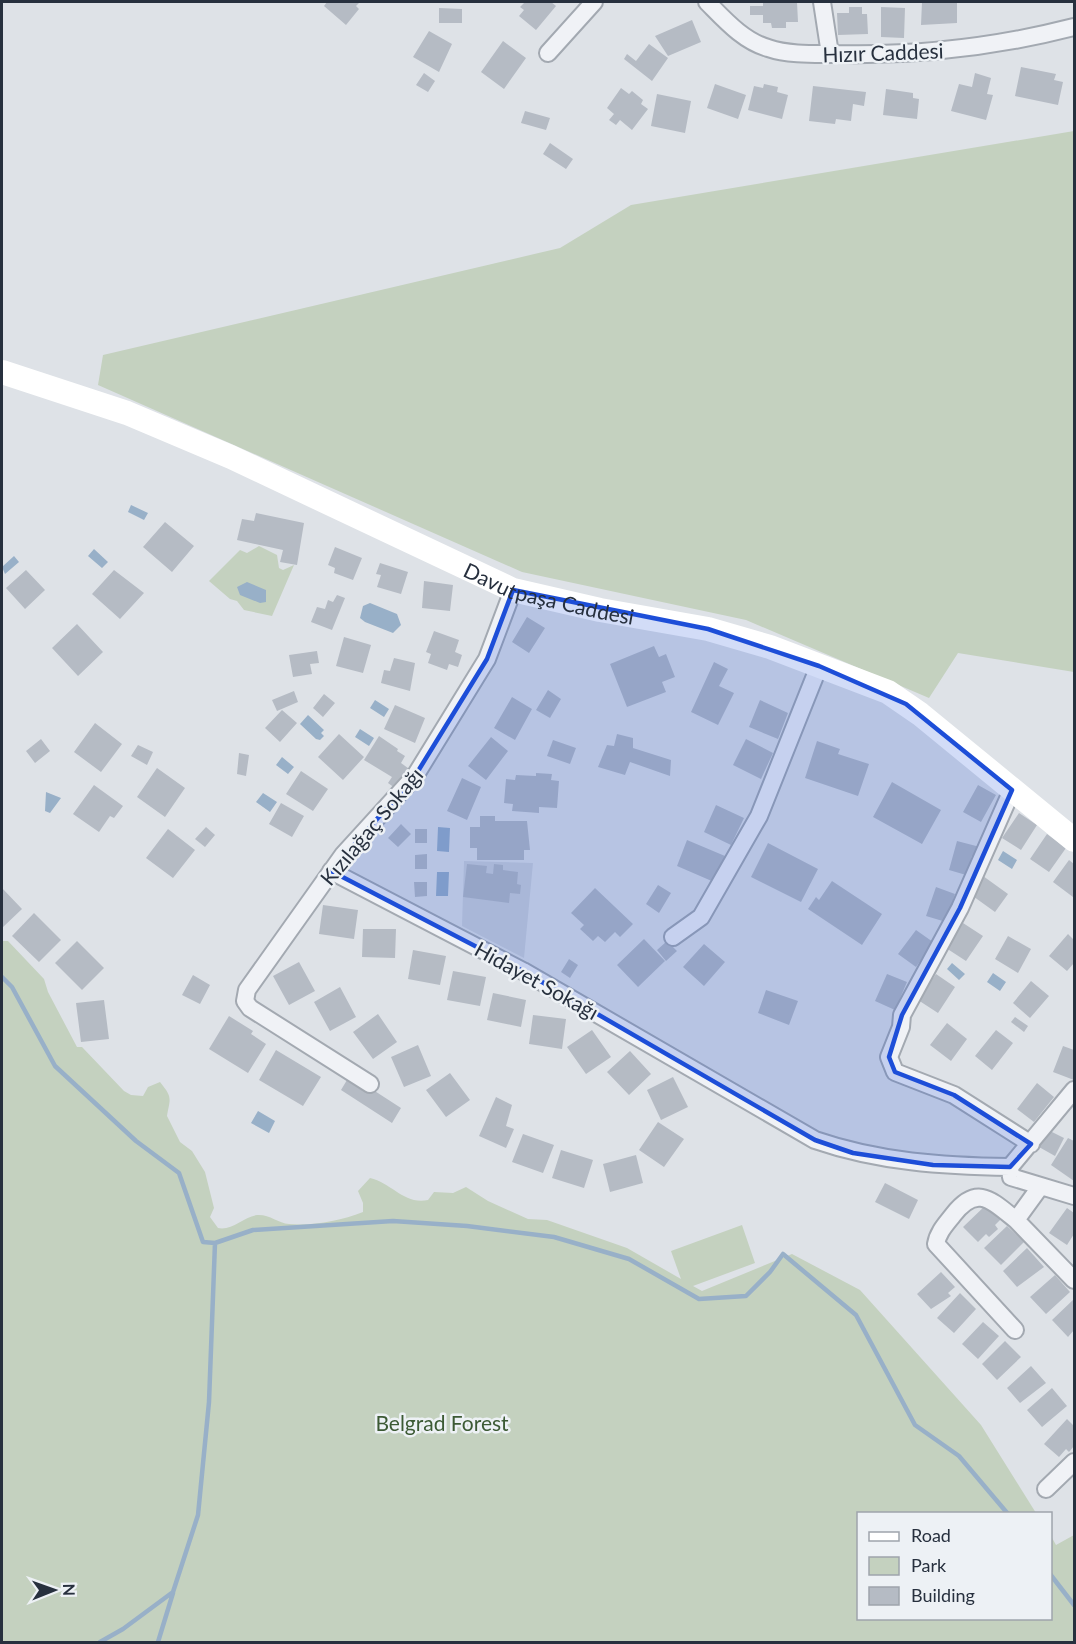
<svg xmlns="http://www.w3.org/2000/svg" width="1076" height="1644" font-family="Lato,sans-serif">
  <rect width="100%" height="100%" fill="#dee2e7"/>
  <path fill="#ccd1d9" d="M464,861L533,863L524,958L462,926Z"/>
  <path fill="#c4d1bf" d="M1074,131V672L958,653L929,698L746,620L522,572L98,385L103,355L560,248L631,205Z
    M259,546L277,555L279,568L283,570L294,565L272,616L244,610L237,601L230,599L209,581L240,550L247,553Z
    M2,941H8L44,979L48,992L77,1047H82L124,1091L131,1095L143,1096L148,1087L160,1082C173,1098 170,1098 167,1116L180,1142L192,1151L205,1172L214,1208L210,1217L218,1228C232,1231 243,1217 257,1215C269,1214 278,1223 289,1224C313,1226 340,1221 363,1212V1203L358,1191L370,1178C392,1183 404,1205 428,1200L434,1192L453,1193L466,1187L488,1201L528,1219L547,1220L627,1248L681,1279L671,1251L742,1225L755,1263L693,1286L702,1291L792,1254L860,1290L981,1425L1036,1513L858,1514V1618H1050L1051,1536L1056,1545L1074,1535V1642H2Z"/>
  <path fill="#98b0c8" d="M131,505L148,513L144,520L128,512Z
    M94,549L108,562L102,568L88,556Z
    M14,556L19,562L5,574L2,567Z
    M247,582L266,590V602L260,603L240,595L237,587Z
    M370,603L397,614L401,625L393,633L365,622L360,618L363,606Z
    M375,700L389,709L384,717L370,708Z
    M308,715L324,730L321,733L324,736L320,740L316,739L300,724Z
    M360,729L374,738L369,746L355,737Z
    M282,757L294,767L288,774L276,765Z
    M46,792L61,798L50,813L45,811Z
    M263,793L277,802L270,812L256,802Z
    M438,827L450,828L449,852L437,851Z
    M1003,851L1017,860L1012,869L998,860Z
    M437,872H449L448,896H436Z
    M952,963L965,974L959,980L947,969Z
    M993,973L1006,982L1000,991L987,982Z
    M258,1111L275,1121L269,1133L251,1123Z"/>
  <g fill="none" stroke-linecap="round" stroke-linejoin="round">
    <path stroke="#98b0c8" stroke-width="4.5" d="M2,977L12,987L55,1066L136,1141L179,1173L203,1242L215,1243L253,1230L393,1221L467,1226L554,1237L629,1259L699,1299L746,1296L770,1272L783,1254L856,1315L915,1425L959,1456L1008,1514
      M1050,1574L1074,1605
      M100,1642L123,1629L173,1592L198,1515L209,1402L215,1243
      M158,1642L173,1593"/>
  </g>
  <path fill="#b5bbc4" d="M327,2H360L356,6L359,9L346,25L324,6Z
    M525,2H551L556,6L536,30L519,16L524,10L520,7Z
    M763,2H797L798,22H786V28H772L771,23H763V15H750V6H763Z
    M922,2H957V23L921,25Z
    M849,7H862V14H867L868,34L838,35L837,13H849Z
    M881,7L905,8L904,38L881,37Z
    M439,8L462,9V23H439Z
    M692,20L701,42L668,56L655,36Z
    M429,31L452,44L439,72L413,57Z
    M503,41L526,58L504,89L481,72Z
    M649,44L668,58L652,81L624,59L627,54L636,61Z
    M1021,67L1056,74L1054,80L1063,82L1058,105L1015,96Z
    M424,73L435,81L428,92L416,85Z
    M975,73L991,78L987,94L993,95L986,120L951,111L959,84L972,87Z
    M715,84L746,95L738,119L707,108Z
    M764,84L778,87L777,92L788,95L782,119L748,110L754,86L763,88Z
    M813,86L866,92L864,106L853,104L851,121L836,119L835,124L809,121Z
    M621,88L629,94L632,91L643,100L641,104L648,109L632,130L620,120L616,125L609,120L614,114L607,108Z
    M886,89L913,93V98L919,99L917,119L883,115Z
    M657,94L691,101L685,133L651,126Z
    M525,111L550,118L546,130L521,123Z
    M550,143L573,159L566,169L543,154Z
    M256,513L304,523L297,565L280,562L283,550L237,540L242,519L254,521Z
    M165,522L194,546L172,572L143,547Z
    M335,547L362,558L353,580L334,573L335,568L328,565Z
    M380,563L408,572L401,594L377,587L381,575L376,574Z
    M26,570L45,590L25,609L6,588Z
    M114,570L144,593L120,619L92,594Z
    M424,581L453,585L450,611L422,608Z
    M337,595L345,598L332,630L311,622L317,607L325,609L328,600L333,602Z
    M527,617L545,628L529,653L512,642Z
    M77,624L103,652L78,676L52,648Z
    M434,631L459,640L455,652L462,655L458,667L449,664L447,670L428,663L431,654L426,652Z
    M344,637L371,645L363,673L336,666Z
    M654,646L659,657L666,654L675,677L662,682L666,692L627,707L610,664Z
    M317,651L319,663L310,664L312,674L293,677L289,655Z
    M394,658L415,663L410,691L381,683L384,670L390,671Z
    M714,662L728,669L719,686L734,693L718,725L691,712Z
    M548,690L561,699L550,718L536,710Z
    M294,691L298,702L277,711L272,700Z
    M324,694L335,703L323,717L313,708Z
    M512,697L532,709L515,740L494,728Z
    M760,700L788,713L778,739L749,727Z
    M395,705L425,718L415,743L384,729Z
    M282,710L297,723L280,742L265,728Z
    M95,723L122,744L101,772L74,752Z
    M339,734L364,757L343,780L318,757Z
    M617,734L633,738V748L671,760L670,776L630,762L625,775L598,767L607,745L614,746Z
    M379,736L398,749L397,751L405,756L401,763L412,771L399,791L388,783L392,777L364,760Z
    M491,737L508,751L486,780L468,766Z
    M41,739L50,751L35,763L26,751Z
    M746,739L773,753L761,779L733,765Z
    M553,740L576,748L570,764L547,756Z
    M817,741L840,749L838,754L869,764L858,796L805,778Z
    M138,745L153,752L147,765L131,756Z
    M239,753L249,755L246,776L237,774Z
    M157,768L185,788L165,817L137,797Z
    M301,771L328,789L313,811L286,794Z
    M536,773L552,774L551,780L559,781L557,808L539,807V813L512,811L513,804L504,803L506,779L515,780L516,775L536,776Z
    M462,778L481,787L467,820L447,811Z
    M892,782L941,810L922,844L873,817Z
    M94,785L123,806L114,818L110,816L99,832L73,814Z
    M978,785L996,795L981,822L963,812Z
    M281,803L304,816L292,837L269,824Z
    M716,805L744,818L731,845L704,832Z
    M1019,813L1037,825L1021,850L1002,838Z
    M480,816H495V821H527L530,850H524V860H477V848H470V827H480Z
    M401,824L411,834L398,847L388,838Z
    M206,827L215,835L205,847L195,839Z
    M168,829L195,850L173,878L146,858Z
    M415,829H427V843H415Z
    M1047,834L1066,848L1049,872L1030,859Z
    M687,840L725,856L714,882L677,866Z
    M957,841L980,847L977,858L972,856L966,875L949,870Z
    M768,843L818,869L801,902L751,877Z
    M427,854V869H415V855Z
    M1069,860L1074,864L1073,897L1053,882Z
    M467,864L487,866L486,873L493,874L494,864L503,865V870L518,872L517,884L521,885L520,894L510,893L509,903L463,897Z
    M983,876L1008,894L995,912L970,894Z
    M832,881L882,914L862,945L808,909L816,897L819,900Z
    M414,882H427V896L415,897Z
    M658,885L671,893L659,913L646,904Z
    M936,887L955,894L946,922L926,916Z
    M2,888L22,909L2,928Z
    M595,888L633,924L620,937L615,932L605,942L598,936L593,941L580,929L584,925L571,913Z
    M323,905L358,910L354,939L319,934Z
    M34,913L61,940L39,962L12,936Z
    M963,923L983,936L966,961L946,948Z
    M363,929H396L395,958L362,957Z
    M916,930L933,942L916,967L898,954Z
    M1068,934L1074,940V963L1067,971L1049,956Z
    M1008,936L1031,949L1018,973L995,959Z
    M644,939L665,961L638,987L617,965Z
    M77,941L104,968L82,990L55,963Z
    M667,941L677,951L666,961L657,950Z
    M704,944L725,962L704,986L683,967Z
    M413,950L446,956L440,985L408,979Z
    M569,959L578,965L570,978L561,972Z
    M299,962L315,991L289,1005L273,976Z
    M453,971L486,977L480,1006L447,1000Z
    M887,974L907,982L895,1010L875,1001Z
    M936,974L955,987L938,1013L918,1000Z
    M193,975L210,985L200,1004L182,995Z
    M1031,981L1049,996L1030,1018L1013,1003Z
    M340,987L356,1017L330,1031L314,1002Z
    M766,990L798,1001L789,1025L758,1013Z
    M493,993L526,1000L521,1027L487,1020Z
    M104,1000L109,1039L81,1042L76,1003Z
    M378,1014L397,1042L373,1059L353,1032Z
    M533,1015L566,1019L562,1049L529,1044Z
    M229,1016L253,1031L251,1034L266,1044L248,1073L209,1049Z
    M1015,1017L1028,1026L1024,1032L1011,1022Z
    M947,1023L967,1039L951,1061L930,1045Z
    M592,1030L611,1057L586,1074L567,1047Z
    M996,1030L1013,1043L992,1070L975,1056Z
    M418,1045L431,1076L404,1087L391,1057Z
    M1063,1046L1074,1050V1080L1053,1072Z
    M276,1050L321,1077L303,1106L259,1080Z
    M630,1051L651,1074L629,1095L607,1072Z
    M450,1073L470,1100L446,1117L426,1090Z
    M350,1075L401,1108L392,1123L341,1090Z
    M673,1077L688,1107L661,1120L647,1090Z
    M1037,1083L1054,1097L1034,1122L1017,1109Z
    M496,1097L512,1105L506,1126L514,1129L506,1148L479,1136Z
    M658,1122L684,1139L664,1167L639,1150Z
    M1048,1130L1064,1138L1055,1156L1039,1147Z
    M523,1134L554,1145L543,1173L512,1162Z
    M1068,1138L1074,1141V1181L1051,1165Z
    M561,1150L593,1160L584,1188L552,1178Z
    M636,1155L643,1183L610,1192L603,1164Z
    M885,1183L918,1200L909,1219L875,1202Z
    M987,1204L1001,1219L995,1225L998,1229L989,1237L986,1234L978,1242L963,1227Z
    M1067,1208L1074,1213V1234L1067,1245L1049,1233Z
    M1007,1226L1024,1242L1001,1265L984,1248Z
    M1027,1248L1044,1267L1017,1287L1003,1271Z
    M941,1272L955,1287L948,1293L951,1296L931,1309L917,1294Z
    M1055,1275L1070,1292L1046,1314L1030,1297Z
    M960,1293L976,1309L954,1333L937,1318Z
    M1074,1299V1330L1068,1337L1052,1320Z
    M983,1322L999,1336L978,1359L962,1344Z
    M1005,1341L1021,1357L997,1380L982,1364Z
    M1031,1366L1046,1383L1020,1403L1007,1388Z
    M1052,1388L1067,1406L1042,1427L1027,1410Z
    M1067,1419L1074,1426V1446L1069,1452L1066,1449L1059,1457L1044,1444Z"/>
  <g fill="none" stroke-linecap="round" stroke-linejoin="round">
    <g stroke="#a3a9b1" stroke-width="20">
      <path id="street" d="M707,2C724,19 743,41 768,48C788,55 814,54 836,54C916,56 996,47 1074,27
        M822,2L830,54
        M548,53L594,2
        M1012,790L960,908L902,1015L901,1027L889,1057L895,1072L954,1095L1031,1144
        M331,871L523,971L815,1140C879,1162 943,1166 1010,1167
        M673,937L701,917L759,816L819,666
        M370,1084L250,1008L245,1001L247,990L343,855L415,776L487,659L513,590
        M1074,1090L1010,1167L1011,1177L1074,1196
        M1040,1187L1016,1220L1074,1280
        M1015,1330L936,1244C938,1232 946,1224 953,1215C977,1184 991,1200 1016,1220
        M1046,1489L1074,1462"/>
    </g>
    <use href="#street" stroke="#f0f2f6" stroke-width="16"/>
    <path stroke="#fff" stroke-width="24" id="s1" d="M2,372L127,413L231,457L513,590L600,610L708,629L770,647L888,692L920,714L1074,840"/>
  </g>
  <path fill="#1d4ed8" fill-opacity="0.2" stroke="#1d4ed8" stroke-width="4.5" stroke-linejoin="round" d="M513,590L708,629L819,666L906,704L1012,790L960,908L902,1015L889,1057L895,1072L954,1095L1031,1144L1010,1167L933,1165L853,1153L815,1140L523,971L331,871L415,776L487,659Z"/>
  <g text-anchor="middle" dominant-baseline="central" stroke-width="5" stroke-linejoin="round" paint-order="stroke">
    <g font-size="21" fill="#27303e" stroke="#edf1f5">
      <text transform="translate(883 52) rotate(-2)">Hızır Caddesi</text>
      <text stroke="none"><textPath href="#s1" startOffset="592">Davutpaşa Caddesi</textPath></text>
      <text transform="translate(371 826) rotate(-50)">Kızılağaç Sokağı</text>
      <text transform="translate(537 980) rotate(29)">Hidayet Sokağı</text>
    </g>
    <g font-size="21" fill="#3c5a34" stroke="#edf1f5">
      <text x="442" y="1422">Belgrad Forest</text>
    </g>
  </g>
  <rect width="1076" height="1644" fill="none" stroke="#27303e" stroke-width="6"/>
  <rect x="857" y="1512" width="195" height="108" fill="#edf1f5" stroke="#9ea4ac" stroke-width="1.5"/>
  <rect x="869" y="1532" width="30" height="9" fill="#ffffff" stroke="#9ea4ac" stroke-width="1.5"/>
  <text x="911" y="1542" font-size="18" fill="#27303e">Road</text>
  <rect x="869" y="1557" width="30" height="18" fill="#c4d1bf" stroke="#9ea4ac" stroke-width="1.5"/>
  <text x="911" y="1572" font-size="18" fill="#27303e">Park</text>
  <rect x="869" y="1587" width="30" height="18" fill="#b5bbc4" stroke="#9ea4ac" stroke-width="1.5"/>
  <text x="911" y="1602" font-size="18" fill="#27303e">Building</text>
  <g transform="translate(54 1590) rotate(89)" stroke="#edf1f5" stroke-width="4.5" paint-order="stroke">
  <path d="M0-4.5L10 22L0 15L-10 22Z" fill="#27303e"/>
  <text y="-9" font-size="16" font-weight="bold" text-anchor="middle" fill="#27303e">N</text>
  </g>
</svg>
